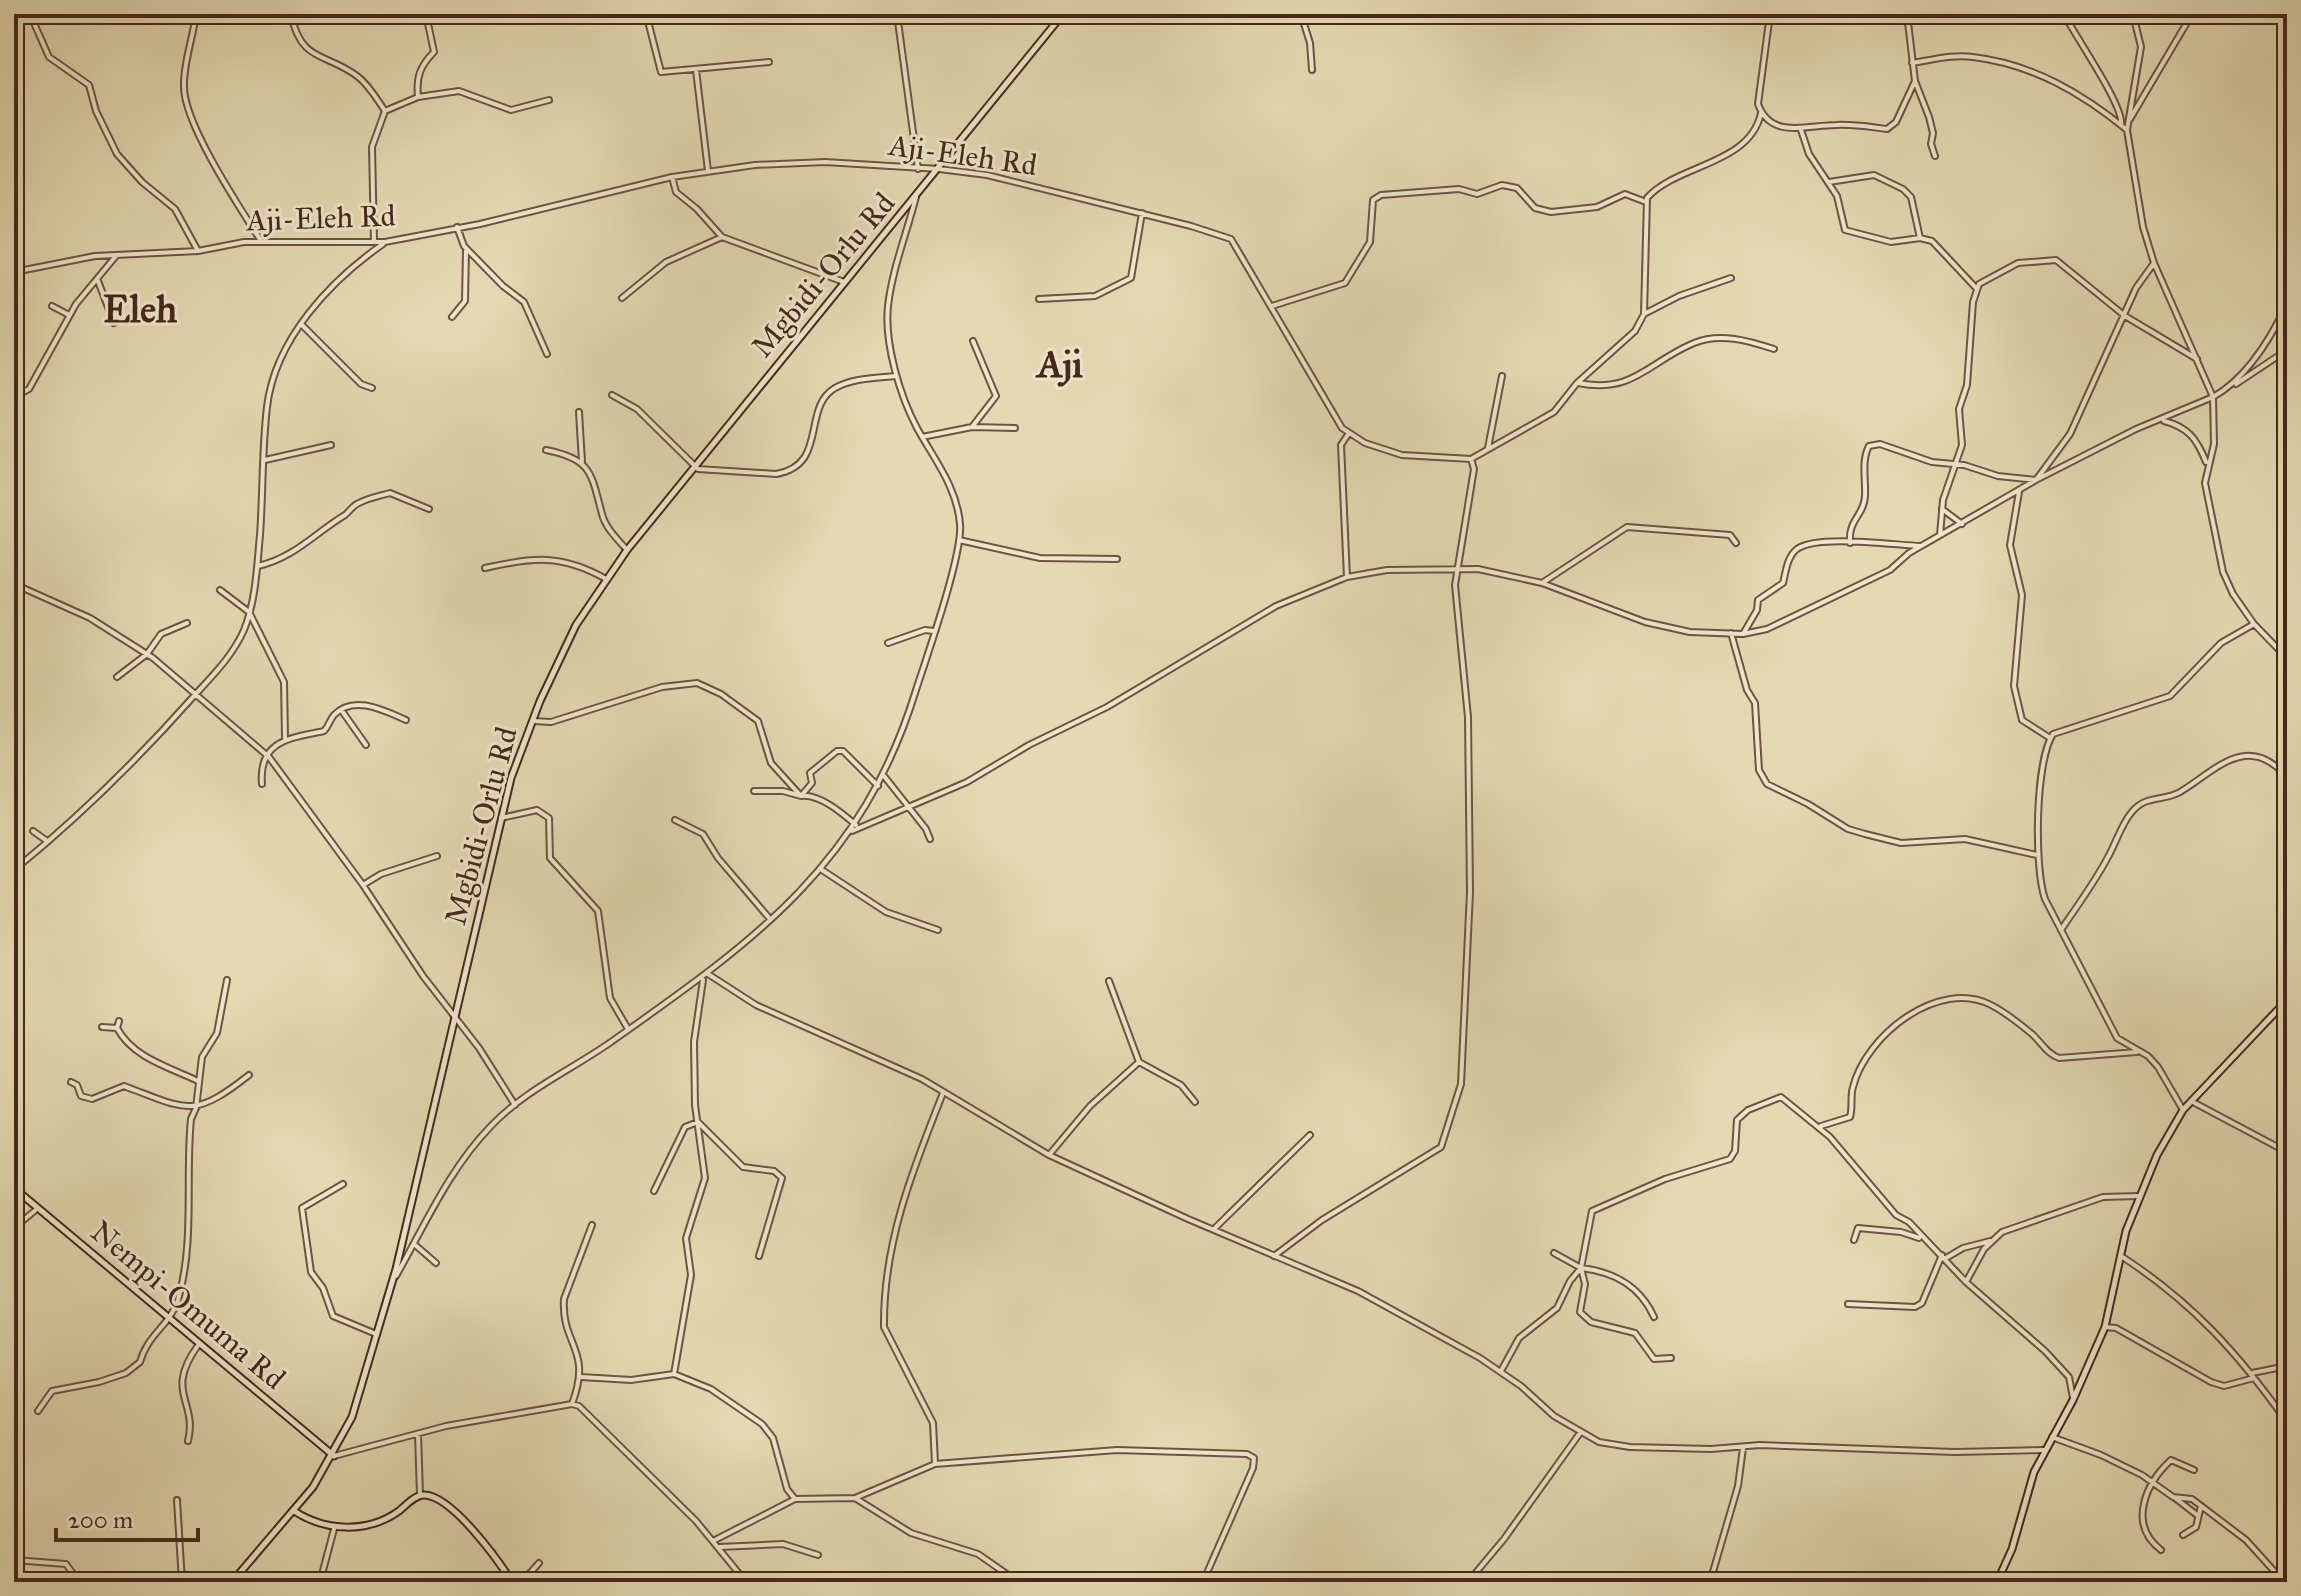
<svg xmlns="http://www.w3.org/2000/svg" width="2301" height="1596" font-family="'IM FELL Great Primer',serif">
  <rect width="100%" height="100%" fill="#e4d9b2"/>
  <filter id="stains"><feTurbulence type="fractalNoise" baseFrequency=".0025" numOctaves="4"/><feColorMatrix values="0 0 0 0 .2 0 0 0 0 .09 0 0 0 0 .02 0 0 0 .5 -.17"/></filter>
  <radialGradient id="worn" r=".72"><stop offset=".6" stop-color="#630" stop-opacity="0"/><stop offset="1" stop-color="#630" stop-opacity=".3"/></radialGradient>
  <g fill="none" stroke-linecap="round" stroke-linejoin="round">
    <g stroke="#6e5441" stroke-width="8">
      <path id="street" d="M30,14L49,57L89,85L96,111L117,154L142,182L175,209L198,251
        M196,14C193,38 183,64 184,87C184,124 240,208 261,241
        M291,14C301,63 325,52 357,76C368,84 377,99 385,111L372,147L374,242
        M897,14L918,169
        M1301,14L1310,43L1312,70
        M1770,14L1758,104C1771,140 1807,125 1836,125C1854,124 1870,127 1887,129L1896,122L1915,81
        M1907,14L1915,81L1929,117L1933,133L1931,144L1935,156
        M2064,14C2075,36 2124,106 2121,124
        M649,25L661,72L769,62
        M1912,63C1932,60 1954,54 1973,57C2032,64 2082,93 2127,130
        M696,70L708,171
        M418,97L459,91L511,110L549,100
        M385,111L418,97C416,77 420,66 434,52L426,14
        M2130,119L2192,14
        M1801,130L1809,154L1837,196L1845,230L1891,242L1920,238L1932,241L1976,288
        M672,177L676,192L697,209L722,237L844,282
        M1829,182L1874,175L1903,189L1911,197L1920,238
        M457,227L464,246L503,286L524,302L547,354
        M14,272L95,256L198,251L244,242H385L480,224L672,177L755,165L825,162L939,169L987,175L1191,226L1231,239L1342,428L1365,443L1402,455L1471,459L1554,412L1577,383L1635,331L1644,314L1679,296L1731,278
        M98,281L114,323
        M622,298L666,262L722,237
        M1039,299L1095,296L1131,278L1142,213
        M2287,304C2270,340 2247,378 2213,397L2214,444L2205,483L2223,572L2233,594L2254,624L2287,658
        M52,306L69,315
        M1272,306L1345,283L1370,242L1373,200L1381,195L1459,189L1477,194L1502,185L1517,188L1535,208L1551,212L1597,207L1625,194L1646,202
        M1644,314L1647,198C1677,164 1750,165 1761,113
        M452,317L465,301L466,250
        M302,325L361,384L372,388
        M1578,383C1634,394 1648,362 1694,343C1720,332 1749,341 1774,349
        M2236,384L2287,350
        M612,395L637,409L698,469L776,474C829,465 801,408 835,388C852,378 876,378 895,376
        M14,397L29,389L76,304L116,256
        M579,412L582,462
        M2164,421C2188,427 2197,439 2206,462
        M972,427L996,396L973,341
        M922,437L972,427L1015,428
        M1488,448L1502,376
        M546,450C592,459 591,473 602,514C605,527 617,539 627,550
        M265,460L331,445
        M2019,492L2010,545L2022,595L2014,686L2022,720L2050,738
        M1942,509L1962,524
        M1940,535L1943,500L1962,445L1959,409L1967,385L1973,302L1979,284L2018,263L2056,260L2125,316L2197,359
        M959,540L1040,558L1117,559
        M1850,543C1848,519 1864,516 1865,496C1866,480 1861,461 1869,446L1880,444L1932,462L1964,465L1998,476L2036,480L2070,434L2136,288L2154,263
        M258,566C294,558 315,533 345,515C350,511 353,505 359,503C368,498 380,496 390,493L429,509
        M485,568C533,557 562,554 606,579
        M1347,577L1341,445L1349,433
        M1542,583L1627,527L1730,535L1736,543
        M14,584L90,618L153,658L269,757L363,885L423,976L479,1048L515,1105
        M220,590L249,612L284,682L285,738
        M1731,633L1747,690L1755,703L1759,770L1767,784L1808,804L1848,829L1865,834L1901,843L1965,839L2037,855
        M1743,634L1757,610L1758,600L1783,583C1786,571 1787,557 1797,549C1817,534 1894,545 1920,546
        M888,643L925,630L934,631
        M117,677L147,654L161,634L187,623
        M342,711L366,745
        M533,721L551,722L662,687L697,683L721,694L758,721L771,763L801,796C820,794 842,813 856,825
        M884,776L926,829L930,839
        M262,784C258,739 293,738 324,731C329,726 329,721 334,715C354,694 385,711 406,720
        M754,791H783L801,796L812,783L810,773L837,751H843L878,786
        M501,818L537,810L549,818L550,858L598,911L610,998L628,1029
        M675,820L703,834L718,858L770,919
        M33,831L47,841
        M852,831L967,782L1029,745L1107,707L1276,606L1347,577L1387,570L1478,569L1542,583L1645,622L1690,632L1743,634L1767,629L1890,570L1909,553L2036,480L2136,429L2213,397L2154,263L2143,227L2127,130L2141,47L2133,14
        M14,870C78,818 138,759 193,697C212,676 232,657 244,630C256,600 257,566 260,535C263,493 262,449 267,407C275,339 330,281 383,244
        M822,870L886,912L938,930
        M363,885L381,874L437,856
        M2061,930C2077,906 2095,882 2108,857C2116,843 2121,825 2131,813C2146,794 2162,802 2180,792C2215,771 2247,731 2287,777
        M708,974L756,1005L922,1079L1049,1155L1188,1219L1358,1291L1480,1358L1521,1386L1554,1416L1599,1442L1630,1447L1711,1449L1760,1445L1955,1452L2044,1450
        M119,1021L117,1028C133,1058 169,1067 198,1081
        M102,1027L117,1028
        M1139,1062L1181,1085L1195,1102
        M71,1082L77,1085L81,1096L92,1099L124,1086C186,1109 192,1120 249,1075
        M2191,1101L2287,1152
        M2183,1110L2158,1067L2148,1056L2117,1038L2045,899C2034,868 2035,762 2053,734L2170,696L2221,643L2254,624
        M1821,1126L1850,1117C1853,1107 1850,1096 1853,1087C1866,1035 1939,978 1991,1005C2005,1012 2020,1024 2032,1034C2041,1042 2047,1054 2059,1058L2137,1052
        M1049,1155L1090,1106L1139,1062L1109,981
        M343,1184L302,1208L311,1272L323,1288L333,1316L376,1334
        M654,1191L685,1127L698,1122L743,1167L774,1171L782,1178L759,1256
        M14,1228L38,1208
        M1214,1229L1310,1135
        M1854,1240L1858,1228L1901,1232L1919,1238
        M414,1244L436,1263
        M1554,1253L1581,1268L1585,1284L1580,1312L1591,1322L1635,1333L1654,1359L1671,1358
        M1274,1256L1322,1220L1441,1147L1461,1084L1470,892L1468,717L1455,585L1474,469L1471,459
        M2121,1256C2192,1302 2238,1353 2287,1422
        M1946,1258L1963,1248L1990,1241
        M1581,1268C1615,1272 1640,1286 1654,1317
        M396,1276C425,1225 449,1169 491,1126C525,1090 571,1070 611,1042C754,941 862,866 916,690C927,656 963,554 960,524C957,487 934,459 917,428C900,396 884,343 888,306C892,270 907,232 916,197
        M1966,1282L1984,1249L2002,1232L2103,1197L2139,1196
        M1848,1304L1915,1307L1922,1303L1942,1255
        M2105,1327L2116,1328L2211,1382L2224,1386L2254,1378
        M1501,1371L1519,1338L1557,1308L1570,1281L1581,1268L1592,1211L1665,1179L1730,1159L1735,1151L1737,1120L1748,1110L1781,1097L1830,1137L1896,1215L1909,1222L1966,1282L2045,1351L2069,1377L2073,1398
        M2252,1373L2287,1366
        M674,1374L691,1275L686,1238L705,1178L695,1105L694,1042L703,980
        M581,1377L631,1380L674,1374L711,1389L762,1424L773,1438L787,1489L795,1499
        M572,1404C593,1348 561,1346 564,1299L592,1225
        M38,1411L52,1391L99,1382L126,1373L140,1362C147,1335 170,1325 178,1300C195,1242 185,1178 191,1119L196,1108L202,1057L217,1033L227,980
        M418,1434L420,1495
        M2052,1437L2101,1455L2142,1475L2173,1497L2192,1499L2246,1540L2284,1582
        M188,1441C198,1400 163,1393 199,1344
        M334,1456L446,1426L572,1404L579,1406L696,1521L746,1582
        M935,1464L933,1423L884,1327C883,1243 913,1169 943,1093
        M855,1498L911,1533L978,1554L1018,1582
        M2175,1498L2197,1515
        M177,1500L182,1582
        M2183,1535L2196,1527L2201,1506
        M713,1541L795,1499L855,1498L935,1464L1117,1450L1247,1454L1254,1458L1253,1468L1203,1582
        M719,1547L783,1544L818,1555
        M2161,1550C2127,1524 2146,1483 2171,1460L2194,1470
        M14,1560L66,1564L79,1582
        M320,1582L334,1529
        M522,1582L539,1563
        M772,1582H794
        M1468,1582L1504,1539L1580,1433
        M1710,1582L1738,1486L1743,1448"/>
    </g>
    <g stroke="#46281b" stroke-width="9">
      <path id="secondary" d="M14,1188L334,1456
        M294,1511C325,1531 367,1534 399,1511C406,1505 416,1494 425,1495C453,1497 498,1560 512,1582
        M232,1582L313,1487L352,1417L396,1269L511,778L540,701L576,625L627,550L1063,14
        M1997,1582L2012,1549L2034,1472L2073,1400L2105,1327L2126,1231L2157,1155L2183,1110L2287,1000"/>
    </g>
    <use href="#street" stroke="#ede6cd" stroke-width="4"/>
    <use href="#secondary" stroke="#ede6cd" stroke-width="5"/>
  </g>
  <g text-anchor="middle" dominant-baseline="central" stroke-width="6" stroke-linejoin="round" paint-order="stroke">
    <g font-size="30" fill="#46281b" stroke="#ede6cd">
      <text transform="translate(963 155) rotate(8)">Aji-Eleh Rd</text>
      <text transform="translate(321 218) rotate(-2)">Aji-Eleh Rd</text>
      <text transform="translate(823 275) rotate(-50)">Mgbidi-Orlu Rd</text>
      <text transform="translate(481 826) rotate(-75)">Mgbidi-Orlu Rd</text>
      <text transform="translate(188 1305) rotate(40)">Nempi-Omuma Rd</text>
    </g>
    <g font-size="38" font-weight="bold" fill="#46281b" stroke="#ede6cd">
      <text x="140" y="309">Eleh</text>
      <text x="1060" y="364">Aji</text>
    </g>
  </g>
  <rect width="2301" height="1596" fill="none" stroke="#e4d9b2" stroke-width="48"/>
  <rect x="16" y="16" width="2269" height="1564" fill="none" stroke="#46281b" stroke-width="4"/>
  <rect x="24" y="24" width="2253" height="1548" fill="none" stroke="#46281b" stroke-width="2"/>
  <path d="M56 1528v12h142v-12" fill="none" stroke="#46281b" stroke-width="4"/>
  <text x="68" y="1528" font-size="24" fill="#46281b" stroke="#ede6cd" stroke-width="6" paint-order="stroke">200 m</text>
  <rect width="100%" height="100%" filter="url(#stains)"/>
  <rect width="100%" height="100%" fill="url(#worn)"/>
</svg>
